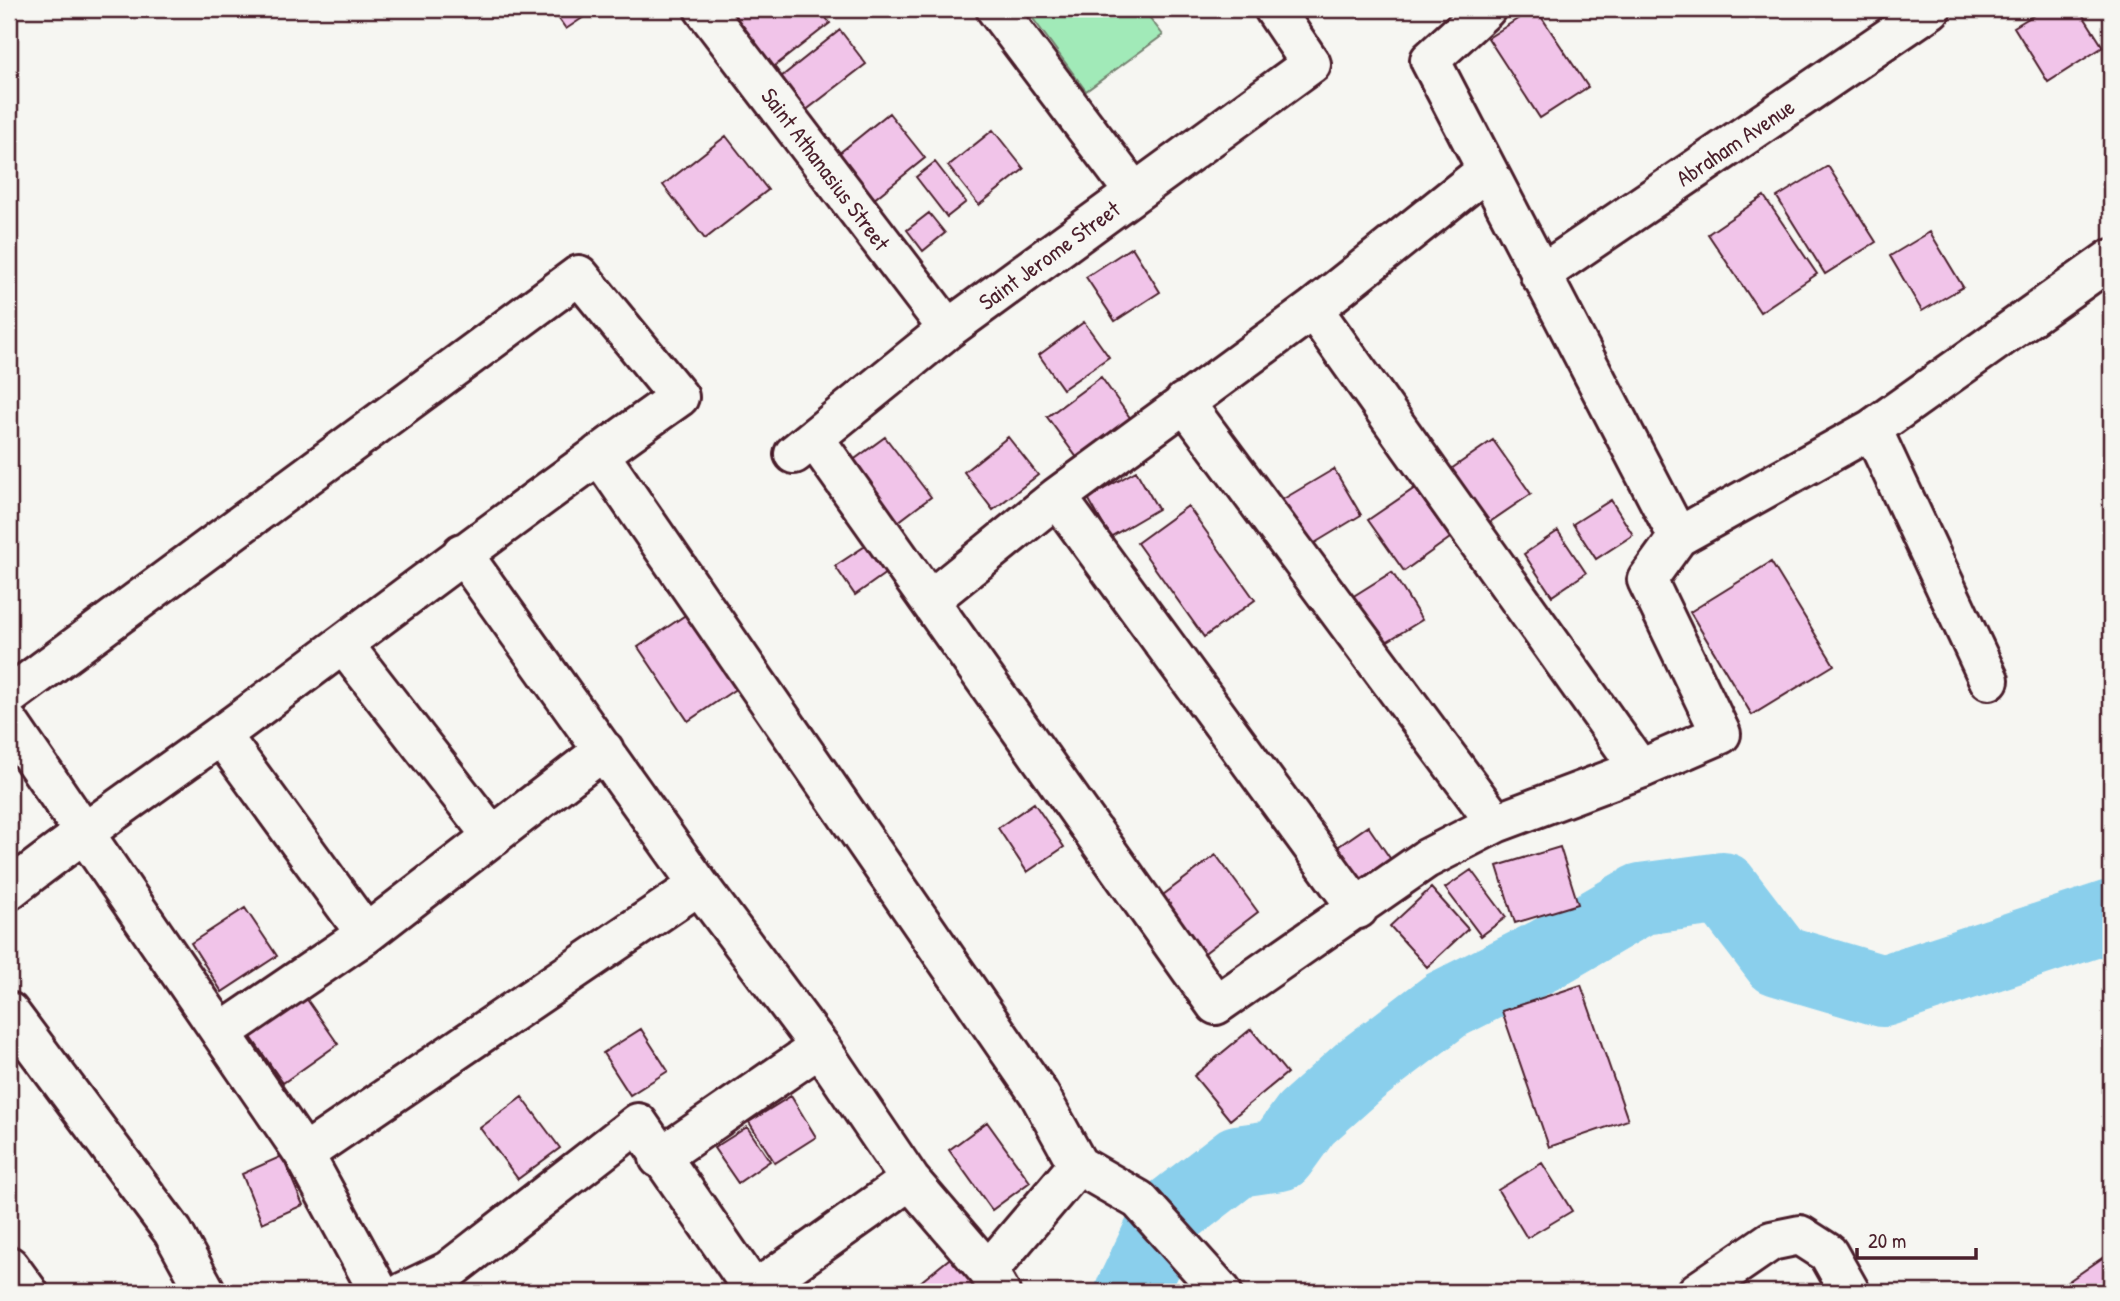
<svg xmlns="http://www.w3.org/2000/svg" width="2120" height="1301" font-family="'Patrick Hand',sans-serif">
  <rect width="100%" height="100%" fill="#f6f6f2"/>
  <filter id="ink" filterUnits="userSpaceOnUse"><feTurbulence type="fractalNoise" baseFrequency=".0143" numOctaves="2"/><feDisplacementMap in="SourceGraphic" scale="14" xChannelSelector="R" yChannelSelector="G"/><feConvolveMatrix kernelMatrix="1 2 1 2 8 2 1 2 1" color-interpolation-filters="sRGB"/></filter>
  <g filter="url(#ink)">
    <path fill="#a1eab8" stroke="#768472" stroke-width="2" d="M1026,9H1143L1163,35L1086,91Z"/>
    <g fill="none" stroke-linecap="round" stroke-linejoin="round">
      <path stroke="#8acfec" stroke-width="72" d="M1131,1292L1168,1215L1238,1161L1280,1155L1306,1119L1362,1069L1446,1005L1545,955L1641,899L1723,888L1778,960L1883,991L2111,916"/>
    </g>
    <path fill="#f1c4e9" stroke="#4a1f2b" stroke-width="2" d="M552,9H596L566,29Z
      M722,9H819L830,23L762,76Z
      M1533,9H1536L1588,87L1540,118L1488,38Z
      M2044,9H2079L2103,47L2048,82L2014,27Z
      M840,30L866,64L792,121L766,89Z
      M889,113L925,158L868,204L832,159Z
      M993,130L1024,169L979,205L948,166Z
      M726,136L768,190L705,239L663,185Z
      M935,162L966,202L947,217L916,177Z
      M1828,166L1876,242L1825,274L1777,197Z
      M1764,196L1817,274L1760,312L1708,234Z
      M929,213L945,233L923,251L907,230Z
      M1930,232L1963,287L1922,311L1890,256Z
      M1132,247L1160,292L1115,321L1086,277Z
      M1084,322L1109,357L1063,389L1039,355Z
      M1101,377L1131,419L1078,459L1047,417Z
      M885,437L931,497L890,528L844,467Z
      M1008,437L1038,475L993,510L964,472Z
      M1493,440L1531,494L1478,530L1441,476Z
      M1334,469L1361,515L1308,547L1280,501Z
      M1136,471L1158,509L1110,537L1088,498Z
      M1415,488L1450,538L1404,571L1368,520Z
      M1611,500L1633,535L1596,559L1573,524Z
      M1188,506L1255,600L1204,637L1137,543Z
      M1558,531L1586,573L1552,596L1524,554Z
      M867,545L886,573L855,595L835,566Z
      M1771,562L1834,665L1752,715L1690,612Z
      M1392,572L1422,620L1381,645L1352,597Z
      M693,610L743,684L688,721L638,647Z
      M1034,803L1064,847L1027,872L998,828Z
      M1368,826L1394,864L1352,893L1326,855Z
      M1560,847L1578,904L1515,923L1497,866Z
      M1216,855L1258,912L1202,955L1159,898Z
      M1471,870L1506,917L1481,936L1445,888Z
      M1431,888L1468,929L1427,967L1390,926Z
      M245,908L277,956L222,992L191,943Z
      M1581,985L1628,1120L1549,1147L1502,1011Z
      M306,998L338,1044L283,1083L251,1037Z
      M641,1029L668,1071L630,1095L603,1053Z
      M1251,1029L1287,1073L1230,1120L1194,1076Z
      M791,1096L816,1137L775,1163L749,1122Z
      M522,1097L560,1148L518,1179L480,1128Z
      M987,1122L1030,1182L992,1210L949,1150Z
      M747,1127L770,1161L738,1183L714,1148Z
      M282,1156L303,1205L262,1223L242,1174Z
      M1542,1163L1572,1211L1527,1238L1498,1190Z
      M2111,1252V1292H2053Z
      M954,1255L983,1292H908Z"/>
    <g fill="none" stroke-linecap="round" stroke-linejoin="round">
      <g stroke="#4a1f2b" stroke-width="44">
        <path id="minor" d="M704,9L948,329
          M996,9L1134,192
          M1486,9L1430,60L1678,537
          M1540,275L1931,9
          M1313,309L1640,769
          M1184,402L1496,823
          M1872,429L1989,680
          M814,438L1216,1005L1426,859L1496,823L1640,769L1721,734L1647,580L1678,537L1872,429L2111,259
          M599,454L1039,1094L1078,1165L1139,1200L1222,1292
          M794,454L948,329L1311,64L1274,9
          M1057,497L1358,909
          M462,553L699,885L820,1047L910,1180L988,1271L1000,1292
          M931,599L1057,497L1313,309L1487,170
          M343,644L493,837
          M9,696L579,275L679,397C532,501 389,610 244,718C166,776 85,829 9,890
          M9,723L304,1154L379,1292
          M221,735L366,934
          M9,1012L173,1232L206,1292
          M221,1033L366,934L604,750
          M304,1154L699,885
          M659,1158L820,1047
          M9,1266L28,1292
          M988,1271L1078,1165
          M404,1292L448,1271L638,1123L754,1291L910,1180
          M1697,1292L1771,1241L1800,1235L1828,1253L1850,1292"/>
      </g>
      <use href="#minor" stroke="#f6f6f2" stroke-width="38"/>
    </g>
  </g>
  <g text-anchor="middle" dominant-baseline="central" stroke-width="7" stroke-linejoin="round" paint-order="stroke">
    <g font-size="23" fill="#4a1f2b" stroke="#f6f6f2">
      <text transform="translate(1735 142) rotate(-34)">Abraham Avenue</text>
      <text transform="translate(826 169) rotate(53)">Saint Athanasius Street</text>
      <text transform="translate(1049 255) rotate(-36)">Saint Jerome Street</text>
    </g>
  </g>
  <rect width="2120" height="1301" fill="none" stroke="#f6f6f2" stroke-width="35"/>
  <rect x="18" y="18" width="2085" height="1266" fill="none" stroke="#4a1f2b" stroke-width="2.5" filter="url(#ink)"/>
  <path d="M1857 1248v10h119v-10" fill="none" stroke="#4a1f2b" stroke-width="3.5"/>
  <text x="1868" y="1248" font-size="21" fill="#4a1f2b" stroke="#f6f6f2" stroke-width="5" paint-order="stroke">20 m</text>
</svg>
